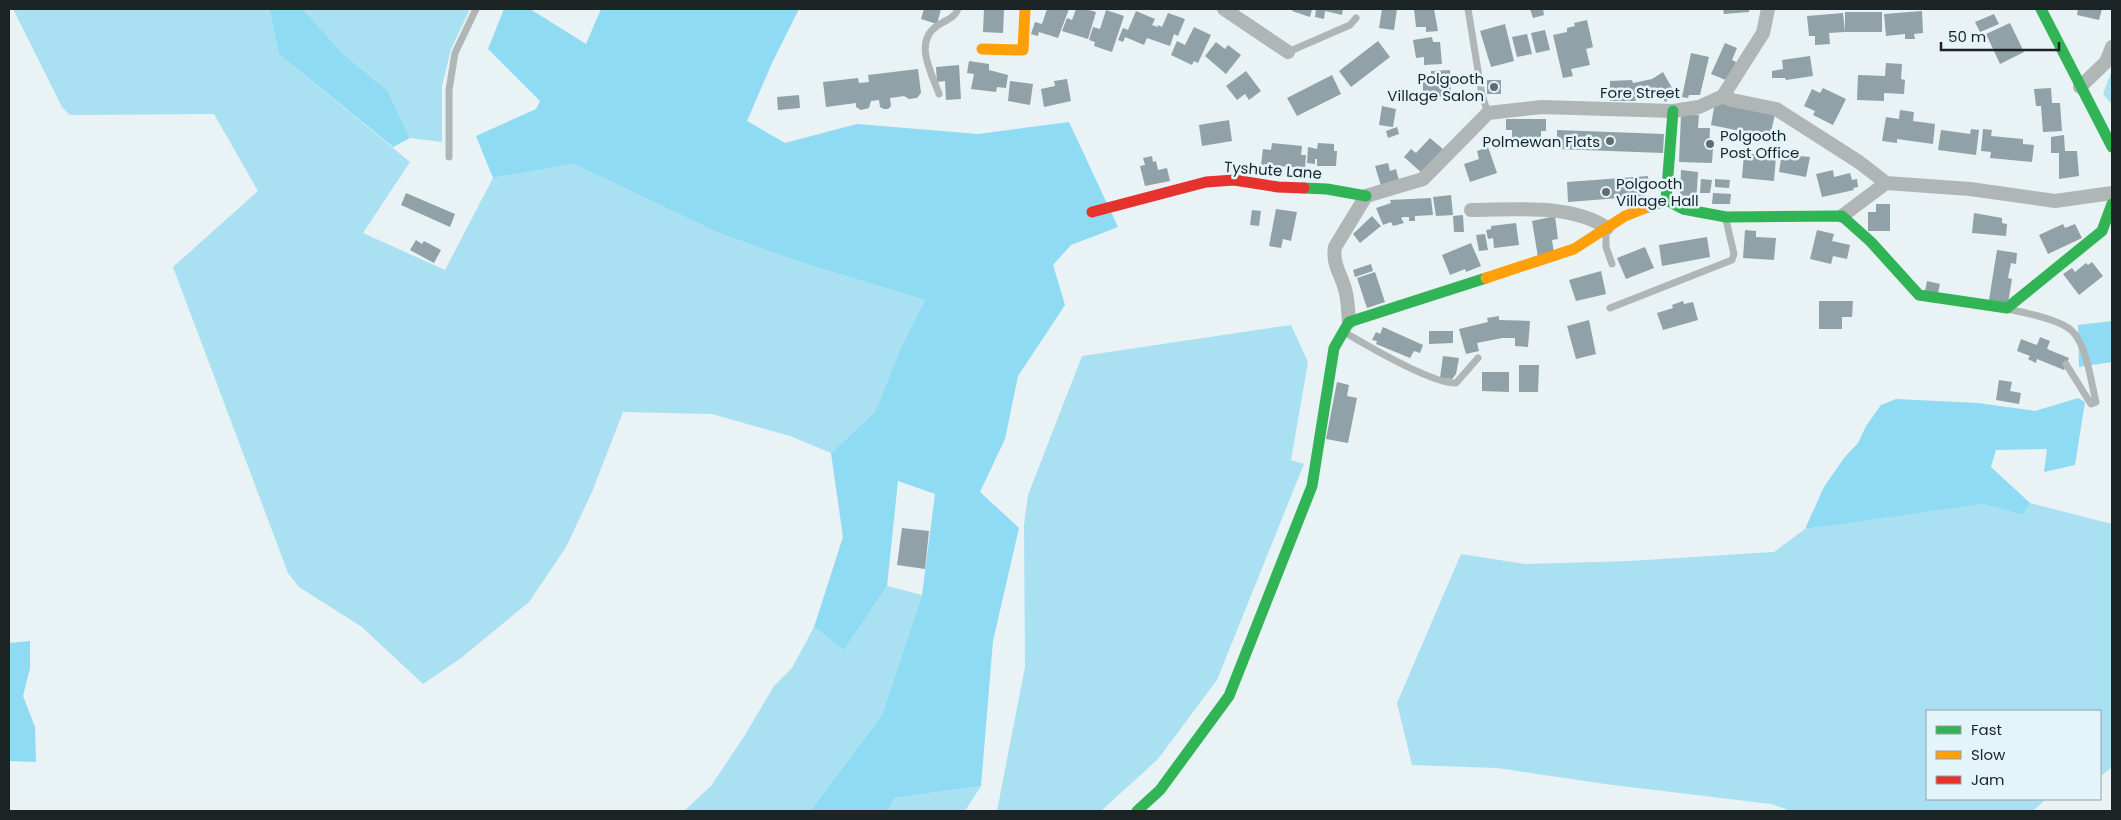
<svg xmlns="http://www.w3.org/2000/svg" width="2121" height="820" font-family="Poppins,sans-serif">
  <rect width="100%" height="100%" fill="#e9f2f5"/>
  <path fill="#a9e0f2" d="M13,9H269L279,54L410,162L363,233L445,270L493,178L574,164L719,233L800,262L925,300L901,347L875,412L831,453L790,436L712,414L623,412L592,492L566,547L529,602L461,658L423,684L362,627L299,587L288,573L173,267L258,191L214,114L70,115L62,107Z
    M304,9H470L451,49L442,86V142L410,138L387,90L343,54L303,11Z
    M2112,70V105L2103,94Z
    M1291,325L1308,362L1291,460L1304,464L1217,680L1158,759L1101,811H997L1025,667L1024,525L1028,495L1082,356Z
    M2030,503L2112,524V767L2100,777V711H1927V799H2046L2033,811H1786V809L1771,804L1605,784L1497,768L1412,765L1397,703L1461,554L1525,564L1630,561L1774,552L1805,529L1844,523L1983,504L2023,515Z
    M887,586L922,595L882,715L810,811H684L711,786L745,735L774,686L792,668L814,627L844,650Z
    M981,786L965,811H888L894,798Z"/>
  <path fill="#8edbf3" d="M269,9H304V11L343,54L387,90L410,138L393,147L279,54Z
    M504,9H530L586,44L601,9H799L772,63L747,121L785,143L857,124L978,134L1069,122L1118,227L1071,245L1053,265L1065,305L1018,376L1005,439L980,492L1019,528L993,641L981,786L894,798L888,811H810L882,715L922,595L935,494L898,481L887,586L844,650L814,627L843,537L831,453L875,412L901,347L925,300L800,262L719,233L574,164L493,178L476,136L536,109L540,101L488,49Z
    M2112,321V362L2079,367L2078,325Z
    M2078,398L2085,402L2075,465L2044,472L2047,449L1996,450L1991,467L2030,503L2023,515L1983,504L1805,529L1824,487L1844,458L1858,443L1866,426L1881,405L1896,399L1978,403L2035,411Z
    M30,641V668L23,696L35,727L36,762L9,761V643Z"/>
  <path fill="#90a1a7" d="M924,9H941L937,24L921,19Z
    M984,9H1004L1003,33L983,32Z
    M1047,9H1069L1058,38L1039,32L1038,36L1031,34L1035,22L1042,24Z
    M1076,9H1085L1096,12L1088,39L1062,31L1067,18L1072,20Z
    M1293,9H1312L1310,17L1292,11Z
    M1316,9H1343L1342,15L1325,11L1324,19L1315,17Z
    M1382,9H1397L1394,30L1379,28Z
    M1414,9H1434L1438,31L1426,32V27H1416Z
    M1530,9H1543L1544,15L1533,18Z
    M1723,9H1749V12L1724,14Z
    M2078,9H2102L2099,20L2077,15Z
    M1106,10L1124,16L1112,52L1094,46L1095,42L1089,40L1093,27L1100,29Z
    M1136,11L1155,19L1152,25L1158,27V25L1162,27L1168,13L1185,19L1178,36L1174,34L1170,46L1147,38L1144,45L1125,37L1123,42L1118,40L1123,28L1128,30Z
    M1922,11L1923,33L1914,34L1915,39H1905V34L1886,36L1884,14Z
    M1845,12H1882V32H1845Z
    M1843,13L1845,32L1829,33L1830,44L1815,45V36H1809L1807,16Z
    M1994,14L1999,24L1980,32L1975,22Z
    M1587,20L1593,47L1586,49L1590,65L1571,69L1573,76L1563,78L1553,35L1567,32V28L1575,26L1574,23Z
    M2010,23L2024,52L2000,64L1986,34Z
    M1505,24L1514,61L1491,67L1480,31Z
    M1194,27L1211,35L1198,63L1194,61L1192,65L1171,55L1177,41L1185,45Z
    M1545,30L1550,50L1536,53L1531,33Z
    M1527,34L1532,54L1517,57L1512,37Z
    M1432,37L1433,42H1440L1442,64L1424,65V57L1416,58L1413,40Z
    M1378,41L1390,57L1351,87L1339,71Z
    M1216,42L1225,49L1228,45L1241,55L1226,74L1205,56Z
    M1725,43L1737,48L1732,60L1736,62L1728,81L1711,74Z
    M1691,53L1709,57L1700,95H1689L1688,98L1682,97Z
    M1810,56L1813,76L1786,80L1785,78H1772V71L1783,69L1782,60Z
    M969,61L989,64V70L1008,75L1006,88L997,87L996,92L971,89L974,74L967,73Z
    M1886,63L1902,64L1901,79L1905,80L1904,94L1884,93V101L1857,100L1858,75L1885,76Z
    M959,65L961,99L946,100L945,81L937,82L936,67Z
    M918,69L921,93L917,98L909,99L904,96L890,98L891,106L888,109H884L880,107L879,100L871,101L869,108L861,110L856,107V103L826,107L823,82L858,78L859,83L869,82L868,75Z
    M1450,70L1451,96L1433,97V92L1423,93V81H1431V71Z
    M1246,71L1261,91L1249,100L1245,94L1237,100L1226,86Z
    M1663,72L1676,95L1665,102L1661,95L1635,98L1636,101H1610V81L1632,80L1633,83L1652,79Z
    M1332,75L1341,94L1297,116L1287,98Z
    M1067,79L1071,101L1044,107L1041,89L1055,86L1054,81Z
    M1487,80H1501V94H1487Z
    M1010,81L1033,84L1030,105L1008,101Z
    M1823,88L1846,99L1833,125L1813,115L1815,111L1804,106L1812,89L1820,93Z
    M2051,88L2052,103H2060L2062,131L2043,132L2041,106H2036L2034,89Z
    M799,95L800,108L778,110L777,97Z
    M1715,102L1775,114L1770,137L1711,125Z
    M1382,106L1396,109L1393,127L1379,125Z
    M1900,110L1914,112L1913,121L1935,124L1933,144L1897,139V143L1882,141L1886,117L1899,119Z
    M1681,115H1699L1698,128H1710L1709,148H1713L1712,163L1679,162Z
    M1506,119H1546V131H1541V143L1523,142V138H1512V130H1506Z
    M1229,120L1232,141L1202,146L1199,125Z
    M1397,127L1399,134L1388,138L1386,131Z
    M1971,129L1979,130L1976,155L1938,150L1941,130L1970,134Z
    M1983,129L1992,130L1991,136L2023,139V144L2034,145L2032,162L1990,158L1991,152L1981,151Z
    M1557,130L1664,134L1663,153L1557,149Z
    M2064,135L2065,151H2077L2079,176L2059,179V153H2051V137Z
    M1430,138L1444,150L1423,174L1404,157L1411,149L1416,153Z
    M1272,143L1302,146L1301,155H1306L1305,168L1261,165L1263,149L1271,150Z
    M1318,143L1334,144V151H1337L1336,166H1317V159H1315V164L1307,163L1308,147L1317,149Z
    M1488,147L1497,173L1470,182L1464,164L1479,159L1477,151Z
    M1793,150L1800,151V156L1810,157L1806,177L1779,172L1782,152L1792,153Z
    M1744,153L1776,157L1774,181L1742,178Z
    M1152,156L1153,162L1156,161L1158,170L1167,168L1170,181L1145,186L1140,166L1145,165L1143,158Z
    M1388,163L1390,171L1396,169L1399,181L1381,186L1375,166Z
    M1681,170L1698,172L1696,203L1686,200L1680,193Z
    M1833,170L1834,177L1850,173L1852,180L1857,179L1858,187L1853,188L1854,190L1822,197L1816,174Z
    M1648,176L1649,188H1645V196L1568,202L1567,182Z
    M1701,179L1712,180L1710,193H1700Z
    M1715,179L1730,180L1729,188L1715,187Z
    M406,193L455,214L450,227L401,205Z
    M1713,193L1731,194L1730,204H1712Z
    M1451,195L1453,215L1436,216L1433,197Z
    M1431,198L1433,215L1415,216V221H1409V217H1403L1401,218L1404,223L1393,226L1391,222L1383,225L1376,208L1391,203L1390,200Z
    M1876,204H1890V231H1868V212H1876Z
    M1276,209L1297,212L1291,241L1283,239L1281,248L1269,246Z
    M1252,210L1261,211L1259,226L1250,225Z
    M1974,213L2002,218V223L2007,224L2006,236L1972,233Z
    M1463,215L1464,232H1454L1453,216Z
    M1372,216L1381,226L1360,243L1353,234Z
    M1555,216L1558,239L1552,240L1554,253L1538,257L1532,221Z
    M1516,223L1519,245L1494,248L1493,238L1488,239L1486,230L1491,229V226Z
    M2063,224L2065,228L2075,224L2082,238L2048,254L2039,235Z
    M1745,230L1756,231V237L1776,238L1774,260L1743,258Z
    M1817,230L1834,234L1832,241L1850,245L1847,259L1833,256L1831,264L1810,259Z
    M1485,234L1488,250L1479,251L1476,235Z
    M1707,237L1710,257L1662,266L1659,245Z
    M416,240L422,244L424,241L441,250L434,263L410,250Z
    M1471,243L1481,266L1466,272L1465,269L1450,275L1442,255Z
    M1645,247L1654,268L1626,279L1617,258Z
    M1997,250L2017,253L2016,264L2011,263L2008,278L2012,279L2008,303L1989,300Z
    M2092,262L2103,276L2079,295L2063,274L2072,268L2075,272L2086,263L2088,265Z
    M1371,264L1373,271L1355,277L1353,270Z
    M1601,271L1606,294L1576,301L1569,280Z
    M1375,272L1385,302L1367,308L1357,278Z
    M1927,281L1940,284L1938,293L1925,291Z
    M1683,301L1684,304L1693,302L1698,320L1663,330L1657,313L1673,308L1672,305Z
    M1819,301H1853L1852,317H1842V329H1819Z
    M1499,316V320L1530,321L1528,347L1515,346V338H1502L1477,343L1479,351L1466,354L1459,329L1488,322L1487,318Z
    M1589,320L1596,354L1576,359L1567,326Z
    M1383,327L1423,345L1420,353L1414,351L1410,358L1376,344L1377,341L1372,340L1376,332L1380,334Z
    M1429,331H1453V343L1429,344Z
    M2040,337L2050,341L2047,349L2069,358L2064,370L2037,359L2036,363L2028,359L2030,356L2017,351L2021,339L2037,345Z
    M1443,356L1459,358L1456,374L1452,379L1440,378Z
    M1519,365H1539L1538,392H1519Z
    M1482,372H1509V392L1482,391Z
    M1999,380L2012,382L2010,391L2021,393L2019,404L1996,400Z
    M1337,382L1349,385L1347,396L1357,398L1348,443L1326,439Z
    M902,528L929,531L925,569L897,565Z"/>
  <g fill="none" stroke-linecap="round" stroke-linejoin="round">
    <path stroke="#b0b5b6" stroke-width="7" d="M1468,9L1482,95L1488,113
      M1288,52L1350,25L1356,18
      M939,94C932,74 913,42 937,26C945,20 955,18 958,9
      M449,157V90L455,53L476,9
      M1606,233V247L1612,264
      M1610,308L1732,260L1734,254L1726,220
      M2012,310C2027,313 2063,321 2073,332C2087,347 2091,382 2096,402L2091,404L2066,364
      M1344,332C1366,345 1433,384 1456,383L1478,358"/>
    <path stroke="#b0b5b6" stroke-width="14" d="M1224,9L1288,52
      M2080,87L2106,62L2112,47
      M1723,96L1763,33L1768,9
      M1471,210C1512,210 1571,203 1607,228
      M1842,216L1886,183
      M1349,322C1348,311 1348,299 1345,289C1341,274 1332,264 1335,247L1366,196L1423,179L1488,113L1542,107L1673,111L1699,107L1723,96L1732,100L1776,109L1859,162L1886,183L1970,189L2055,201L2112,193"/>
    <path stroke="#30b455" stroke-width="11" d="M2041,9L2112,147
      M1304,188L1327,189L1366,196
      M1666,200L1683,209L1726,217L1842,216L1871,242L1919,295L2007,308L2102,231L2112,204
      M1648,207L1666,200L1673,111
      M1137,811L1160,790L1229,696L1312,486L1334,348L1349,322L1486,278"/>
    <path stroke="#ff9f0a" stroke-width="11" d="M982,49L1023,50L1025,9
      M1486,278L1574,249L1625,216L1648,207"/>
    <path stroke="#e5322d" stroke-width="11" d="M1092,212L1206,182L1234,180L1278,187L1304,188"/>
  </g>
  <g fill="#646b6e" stroke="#e3f5fb" stroke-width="2">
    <circle cx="1494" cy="87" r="5"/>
    <circle cx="1610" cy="141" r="5"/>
    <circle cx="1710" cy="144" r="5"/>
    <circle cx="1606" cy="192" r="5"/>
  </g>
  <g text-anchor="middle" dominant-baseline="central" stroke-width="5" stroke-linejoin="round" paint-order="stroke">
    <g font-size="15" fill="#1c2325" stroke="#e3f5fb" text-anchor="end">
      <text x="1484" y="78">Polgooth<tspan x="1484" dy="17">Village Salon</tspan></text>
      <text x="1720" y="135" text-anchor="start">Polgooth<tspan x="1720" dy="17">Post Office</tspan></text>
      <text x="1600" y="141">Polmewan Flats</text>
      <text x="1616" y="183" text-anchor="start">Polgooth<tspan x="1616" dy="17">Village Hall</tspan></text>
    </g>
    <g font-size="15" fill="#1c2325" stroke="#e3f5fb">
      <text x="1640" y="92">Fore Street</text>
      <text transform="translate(1273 170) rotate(4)">Tyshute Lane</text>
    </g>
  </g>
  <rect width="2121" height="820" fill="none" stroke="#1c2325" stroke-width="20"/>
  <rect x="1926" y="710" width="175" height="90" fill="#e3f5fb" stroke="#93a1a5"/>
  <rect x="1936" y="726" width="25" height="8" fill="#30b455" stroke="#93a1a5"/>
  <text x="1971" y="735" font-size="15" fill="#1c2325">Fast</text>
  <rect x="1936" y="751" width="25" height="8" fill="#ff9f0a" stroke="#93a1a5"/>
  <text x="1971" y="760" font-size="15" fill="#1c2325">Slow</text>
  <rect x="1936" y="776" width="25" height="8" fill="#e5322d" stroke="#93a1a5"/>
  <text x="1971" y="785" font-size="15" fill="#1c2325">Jam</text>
  <path d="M1941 42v8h118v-8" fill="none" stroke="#1c2325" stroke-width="2.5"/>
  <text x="1948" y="42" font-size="15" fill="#1c2325" stroke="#e3f5fb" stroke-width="4" paint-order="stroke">50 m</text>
</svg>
